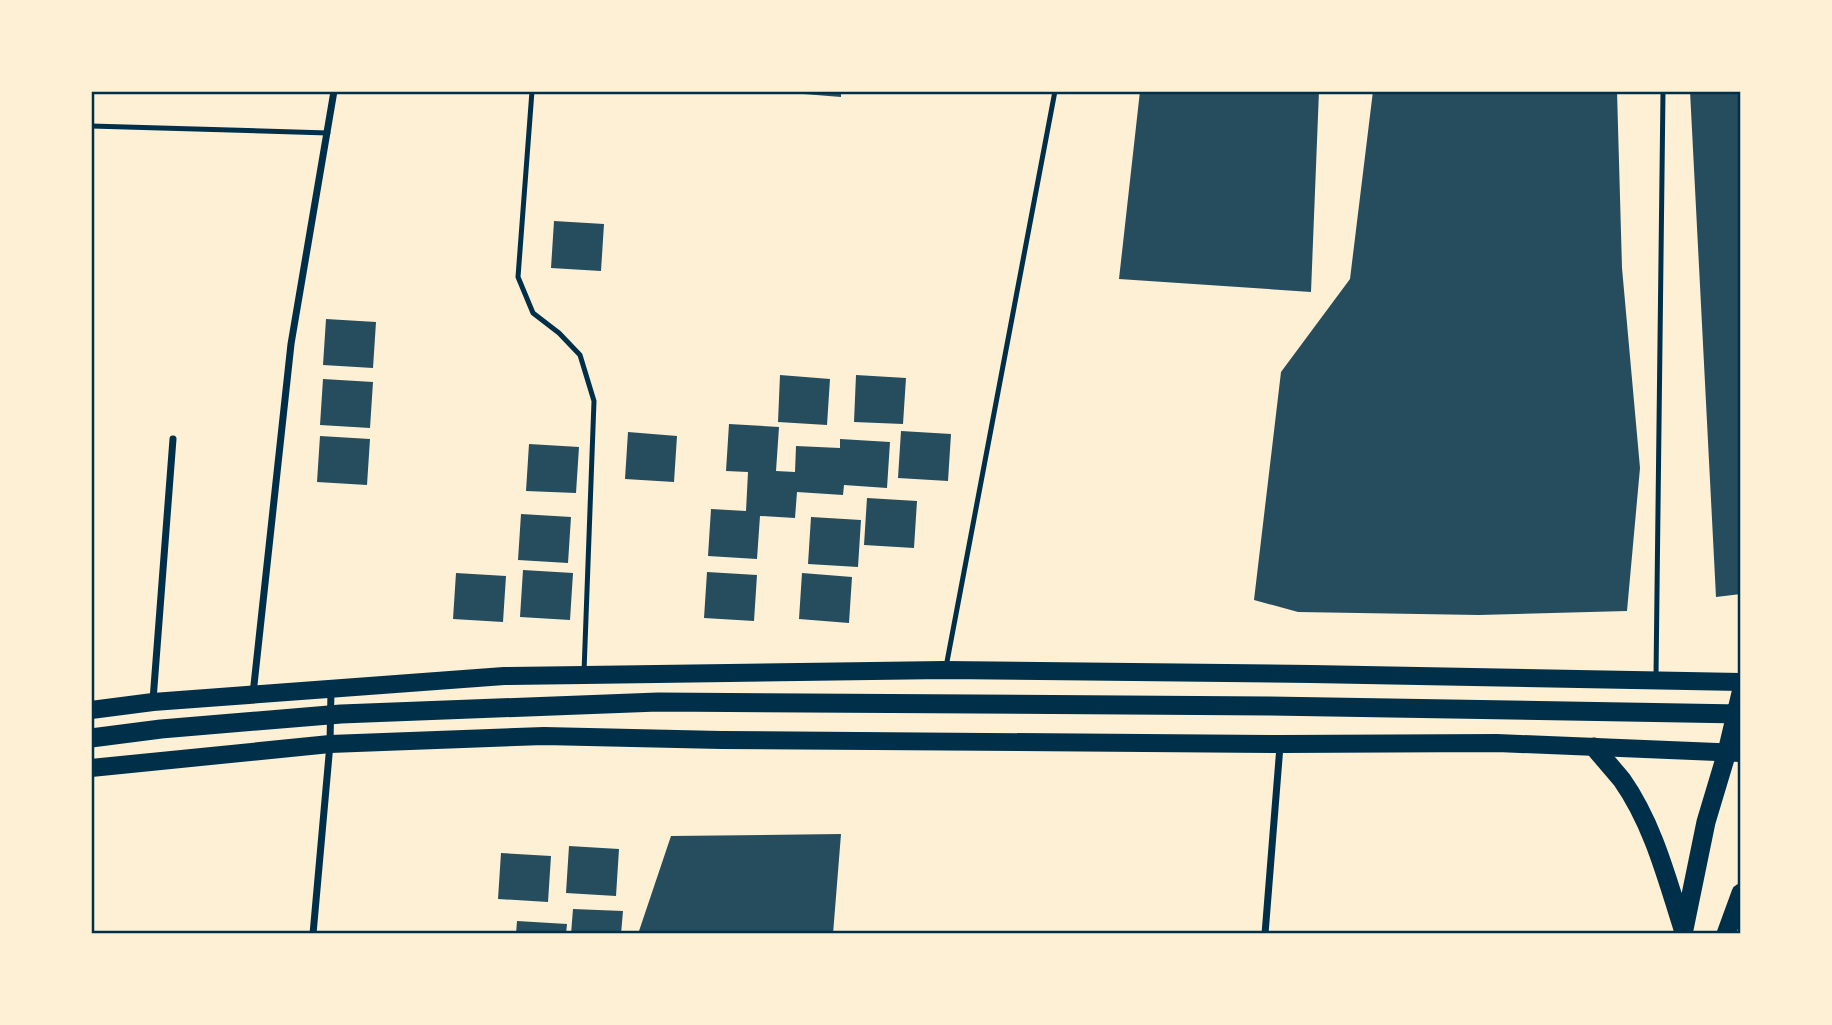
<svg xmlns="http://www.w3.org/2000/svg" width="1832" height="1025" font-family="'Golos Text',sans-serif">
  <rect width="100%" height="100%" fill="#fdf0d5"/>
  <path fill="#264d5e" d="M791,91H841V97L791,93Z
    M1140,91H1319L1311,292L1119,279Z
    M1373,91H1617L1622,268L1640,468L1627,611L1479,615L1298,612L1254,600L1281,372L1350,279Z
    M1690,91H1741V594L1716,597Z
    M554,221L604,224L601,271L551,268Z
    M326,319L376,322L373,368L323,365Z
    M780,375L830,379L827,425L778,422Z
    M856,375L906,378L903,424L854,422Z
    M323,379L373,382L370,428L320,425Z
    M729,424L779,427L776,471L795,472L796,446L840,448V439L890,442L887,488L844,485L843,495L797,492L795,518L760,516L757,559L708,556L711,509L746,511L748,472L726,471Z
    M901,431L951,434L948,481L898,478Z
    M628,432L677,436L674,482L625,479Z
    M320,436L370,439L367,485L317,482Z
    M529,444L579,447L576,493L526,491Z
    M867,498L917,501L914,548L864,545Z
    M521,514L571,517L568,563L518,560Z
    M811,517L861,520L858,567L808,564Z
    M523,570L573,573L570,620L520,617Z
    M707,572L757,575L754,621L704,618Z
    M456,573L506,576L503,622L453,619Z
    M802,573L852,577L849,623L799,619Z
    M841,834L833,934H638L671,836Z
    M569,846L619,849L616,896L566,893Z
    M501,853L551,856L548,902L498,899Z
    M573,909L623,911L621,934H571Z
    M517,921L567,924L566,934H516Z"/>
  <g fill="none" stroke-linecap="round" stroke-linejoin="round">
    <path stroke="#003049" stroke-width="5" d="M532,91L518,277L533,313L559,333L580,355L594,401L584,672
      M91,126L328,133
      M946,667L1055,91
      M1656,676L1663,91"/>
    <path stroke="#003049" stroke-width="7" d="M253,694L291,344L334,91
      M153,700L173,439
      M313,934L330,744L331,690
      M1265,934L1280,746"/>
    <path stroke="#003049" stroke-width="18" d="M91,710L153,702L504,676L584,675L945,670L1311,674L1741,682
      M91,768L330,744L544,736L721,740L1280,744L1497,743L1741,753"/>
    <path stroke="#003049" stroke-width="19" d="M91,738L161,729L341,714L658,702L1269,706L1741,714
      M1594,747C1603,758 1613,769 1622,780C1653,824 1667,879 1683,929
      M1683,934L1706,822L1727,752L1741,693
      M1726,934L1741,893"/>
  </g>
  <rect width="1832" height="1025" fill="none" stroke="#fdf0d5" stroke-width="186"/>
  <rect x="93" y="93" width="1646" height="839" fill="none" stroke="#003049" stroke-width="2.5"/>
</svg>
